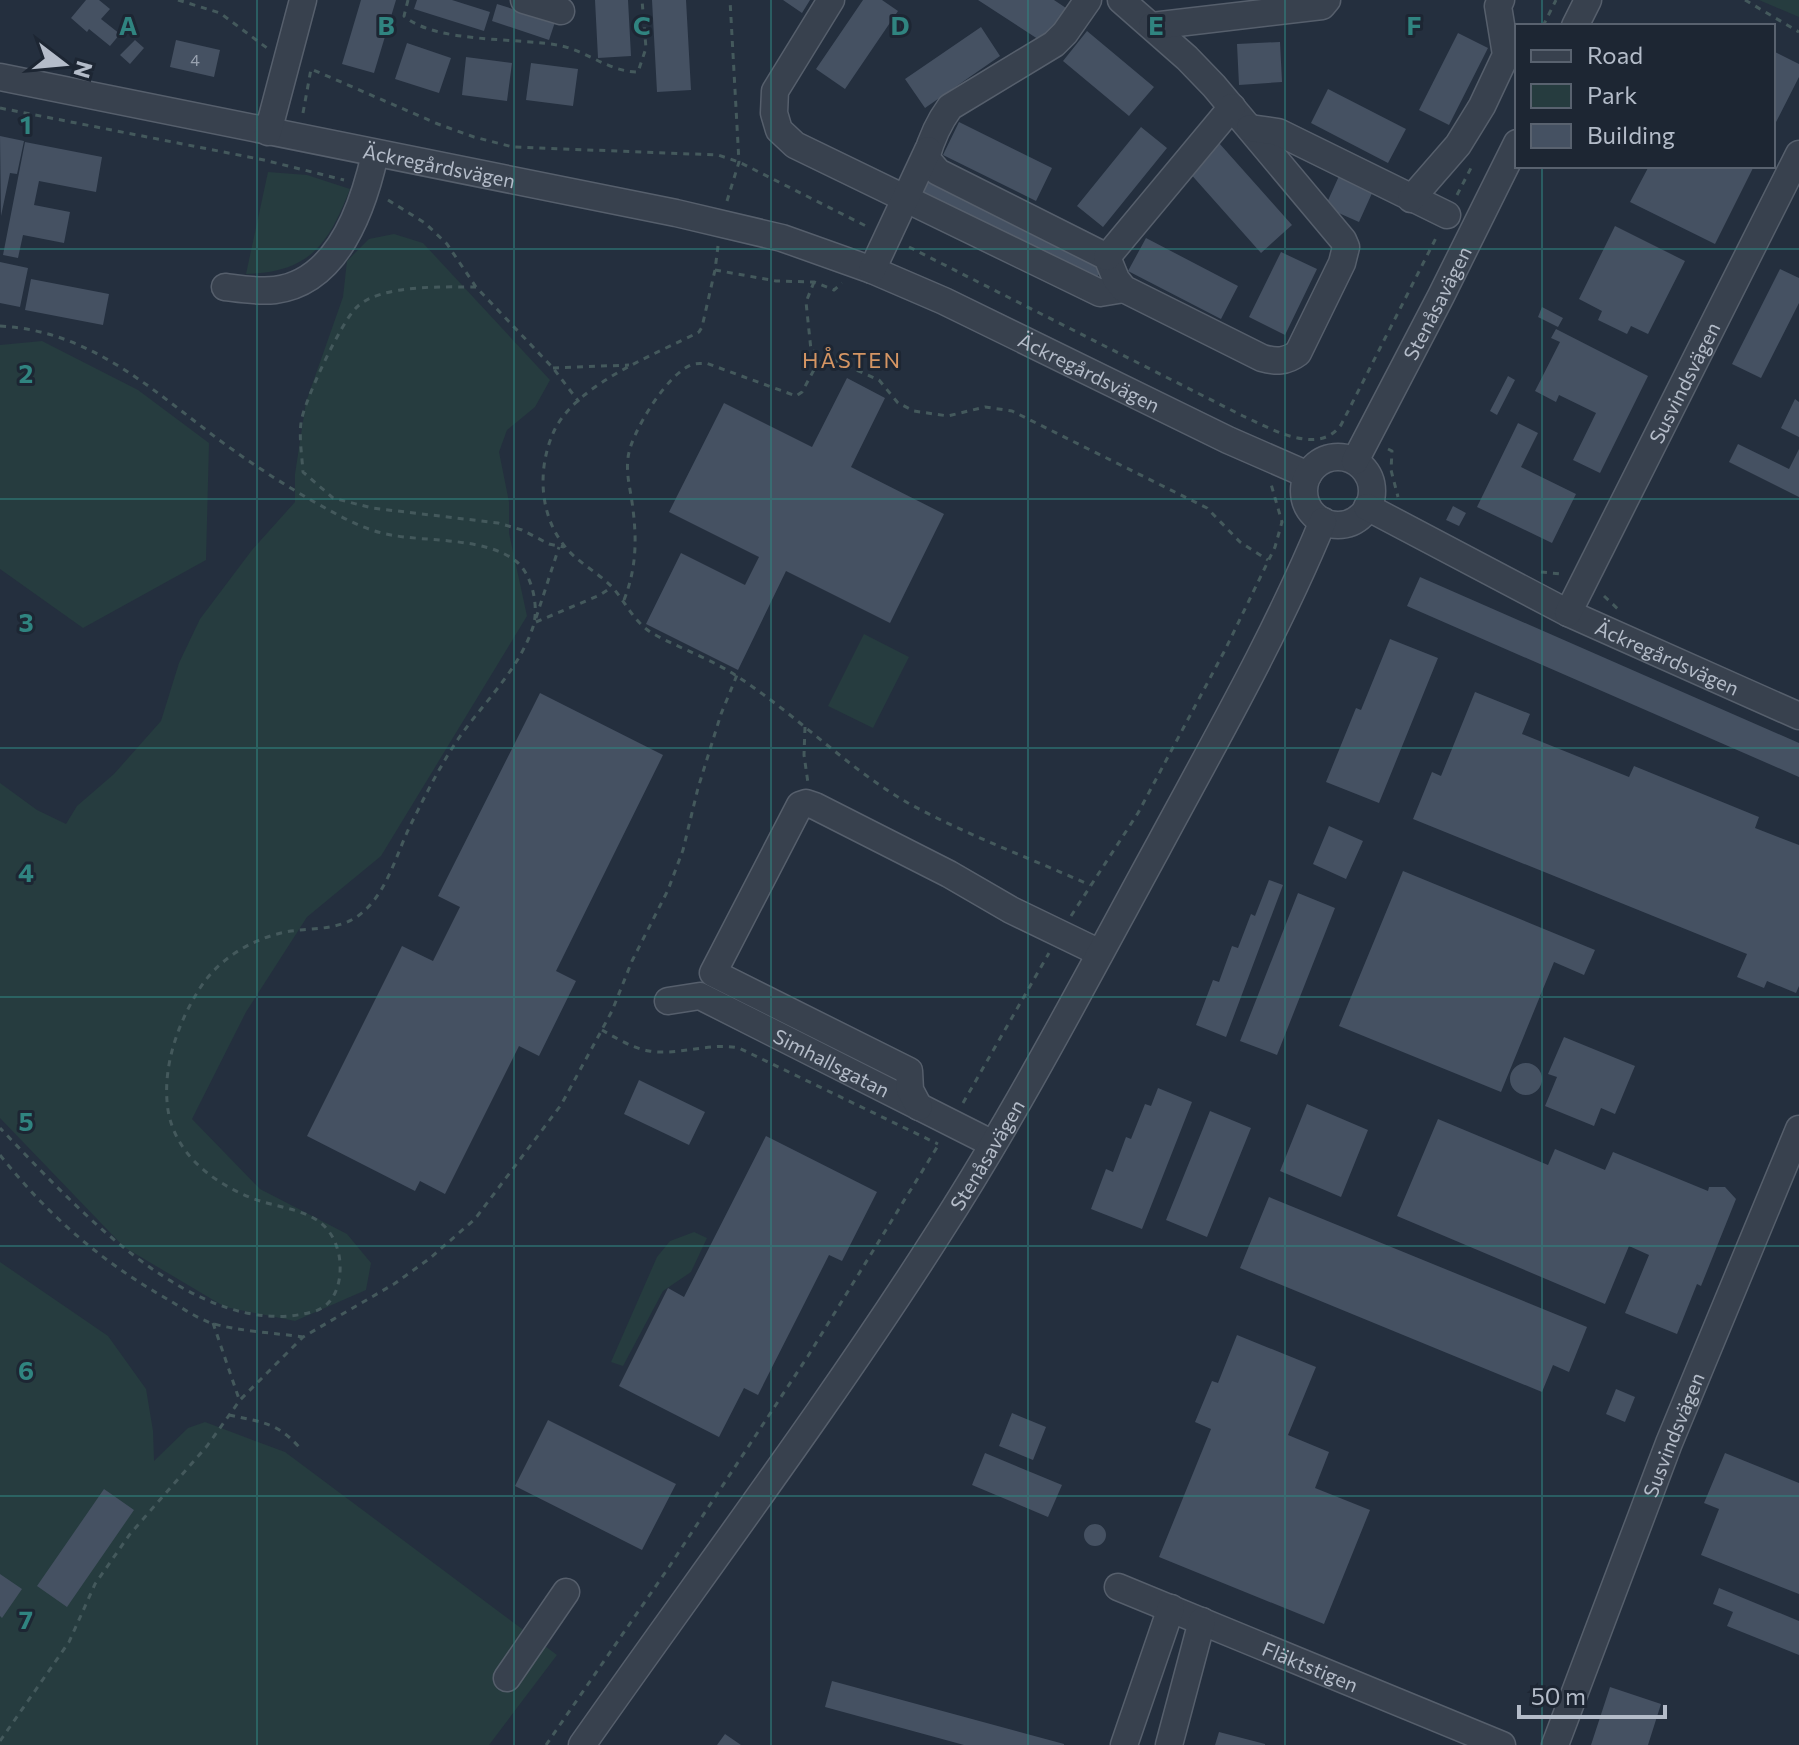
<svg xmlns="http://www.w3.org/2000/svg" width="1799" height="1745" font-family="Commissioner,sans-serif">
  <rect width="100%" height="100%" fill="#242f3e"/>
  <path fill="#263c3f" d="M1759,0H1799V17Z
    M268,172L307,175L350,189C328,245 310,272 246,274Z
    M394,234L423,243L550,380L535,407L507,430L499,452L509,502V533L527,616L381,856L307,917L246,1012L192,1119L260,1189L347,1234L371,1263L366,1290L295,1321L225,1307L124,1247L0,1118V783L37,810L66,824L77,806L114,774L161,721L179,663L200,619L252,550L295,502V474L306,402L343,297L347,261L369,239Z
    M42,341L138,390L209,443L206,560L83,628L0,569V345Z
    M864,634L909,657L873,728L828,706Z
    M694,1232L707,1238L691,1272L663,1291L623,1366L611,1362L657,1257L670,1241Z
    M0,1262L108,1336L146,1389L153,1431L154,1461L188,1428L205,1422L285,1452L557,1655L489,1745H0Z"/>
  <path fill="#455162" d="M86,0H99L110,9L101,19L120,34L110,46L89,29L87,32L71,18Z
    M361,0H396L374,73L342,64Z
    M417,0H452L490,12L484,31L414,9Z
    M595,0H628L631,56L598,58Z
    M652,0H686L691,90L657,92Z
    M783,0H810L802,13Z
    M863,0H882L898,11L845,89L816,69Z
    M978,0H1054L1069,10L1047,45Z
    M497,4L555,22L549,40L492,21Z
    M981,27L1000,56L925,108L905,79Z
    M1087,31L1154,87L1129,116L1063,61Z
    M1458,33L1488,48L1449,125L1419,110Z
    M135,40L144,48L130,64L120,55Z
    M176,40L220,50L214,77L170,67Z
    M1280,42L1282,82L1239,85L1237,44Z
    M407,43L451,58L439,93L395,79Z
    M1773,51L1799,64V77L1773,128Z
    M466,57L512,63L507,101L462,95Z
    M531,63L578,69L573,106L526,100Z
    M1328,89L1406,129L1388,163L1311,123Z
    M959,122L1052,168L1036,201L943,155Z
    M1141,127L1167,148L1103,227L1077,206Z
    M0,136L24,141L17,174L10,173L1,216Z
    M25,142L102,157L96,192L39,181L34,205L70,212L64,243L23,235L18,258L3,255Z
    M1219,143L1292,225L1261,253L1188,171Z
    M1649,166H1754L1715,244L1630,202Z
    M1339,176L1373,191L1359,222L1325,207Z
    M924,178L1104,264L1095,282L916,195Z
    M1615,226L1685,261L1648,334L1631,326L1627,334L1598,320L1602,311L1579,299Z
    M1146,238L1238,286L1221,319L1128,271Z
    M1281,252L1317,269L1285,335L1249,317Z
    M0,262L28,268L20,307L0,303Z
    M1780,269L1799,278V303L1761,378L1732,364Z
    M31,279L109,294L103,325L25,310Z
    M1542,307L1563,318L1558,327L1538,317Z
    M1556,329L1648,376L1600,473L1573,460L1596,413L1559,395L1556,402L1535,391L1560,342L1551,338Z
    M1508,376L1515,380L1497,415L1490,411Z
    M847,378L885,398L851,467L944,514L890,623L786,571L738,670L646,624L681,553L745,585L759,557L669,512L724,403L812,447Z
    M1795,399L1799,402V437L1781,428Z
    M1518,423L1538,433L1521,467L1576,494L1552,543L1477,507Z
    M1738,444L1789,469L1799,449V497L1729,462Z
    M1453,506L1466,513L1459,526L1446,520Z
    M1420,577L1799,743V777L1407,606Z
    M1390,639L1438,658L1379,803L1326,782L1356,708L1361,710Z
    M1475,692L1530,714L1522,734L1629,777L1634,766L1759,817L1755,828L1799,845V986L1796,993L1767,981L1764,988L1737,977L1747,954L1413,819L1432,772L1441,776Z
    M540,693L663,755L556,971L576,981L539,1056L519,1046L445,1194L420,1181L415,1191L307,1136L402,946L433,961L460,907L438,896Z
    M1329,826L1363,841L1346,879L1313,864Z
    M1403,871L1595,950L1584,975L1554,962L1501,1092L1339,1026Z
    M1269,880L1283,885L1226,1037L1196,1025L1213,980L1219,982L1232,946L1238,948L1251,914L1255,916Z
    M1298,893L1335,908L1277,1055L1240,1041Z
    M1564,1037L1635,1066L1615,1114L1601,1108L1594,1126L1545,1106L1557,1077L1548,1074Z
    M1510 1079a16 16 0 1 1 32 0a16 16 0 1 1-32 0Z
    M639,1080L705,1112L689,1145L624,1114Z
    M1158,1088L1192,1102L1142,1229L1091,1209L1106,1169L1113,1172L1126,1137L1131,1139L1145,1104L1151,1106Z
    M1307,1104L1368,1130L1341,1197L1280,1171Z
    M1210,1111L1251,1128L1207,1237L1166,1220Z
    M1438,1119L1548,1165L1555,1149L1605,1170L1613,1152L1708,1191L1709,1187H1725L1736,1199L1701,1286L1697,1284L1677,1334L1625,1313L1649,1255L1629,1246L1605,1304L1397,1216Z
    M766,1136L877,1192L842,1261L829,1255L758,1395L744,1388L719,1437L619,1386L668,1288L684,1297Z
    M1269,1197L1587,1327L1569,1372L1553,1365L1542,1392L1240,1268Z
    M1237,1335L1316,1367L1288,1435L1329,1452L1315,1488L1370,1510L1324,1624L1159,1557L1211,1429L1195,1422L1212,1381L1218,1383Z
    M1616,1389L1635,1397L1625,1422L1606,1414Z
    M1012,1413L1046,1427L1033,1460L999,1446Z
    M548,1420L676,1484L642,1550L515,1486Z
    M985,1453L1062,1485L1048,1517L972,1485Z
    M1725,1453L1799,1483V1594L1701,1555L1719,1509L1704,1503Z
    M104,1489L134,1510L67,1607L37,1586Z
    M1084 1535a11 11 0 1 1 22 0a11 11 0 1 1-22 0Z
    M0,1574L22,1589L2,1618L0,1616Z
    M1719,1588L1799,1621V1655L1727,1626L1733,1612L1713,1604Z
    M832,1681L1064,1744V1745H964L825,1707Z
    M1610,1687L1661,1704L1648,1745H1591Z
    M1219,1732L1265,1744V1745H1215Z
    M725,1734L741,1745H717Z"/>
  <g fill="none" stroke-linecap="round" stroke-linejoin="round">
    <g stroke="#565f6c" stroke-width="29">
      <g id="minor">
        <path d="M524,0L561,11"/>
        <path d="M831,0L775,91L774,113L779,130L795,145L1100,293L1124,289"/>
        <path d="M1088,0L1065,33L1054,44L950,107C939,122 931,140 926,158L938,172L1107,257L1116,279L1124,289L1262,358C1276,362 1286,362 1298,353L1342,263L1346,247L1343,240L1214,86L1187,58L1121,0"/>
        <path d="M1152,26L1322,6L1327,0"/>
        <path d="M1575,26L1588,0"/>
        <path id="s1" d="M0,77L676,213L782,238L872,270L944,301L1228,440L1308,475"/>
        <path d="M1250,128L1278,132L1447,215"/>
        <path d="M268,132L303,0"/>
        <path d="M1411,199L1458,145L1482,106L1506,55L1498,6L1501,0"/>
        <path d="M1107,257L1232,107"/>
        <path d="M872,270L928,150"/>
        <path d="M225,287C241,289 258,292 275,290C338,282 363,208 375,154"/>
        <circle cx="1338" cy="491" r="34"/>
        <path id="s2" d="M1355,461L1441,296L1517,143"/>
        <path id="s3" d="M1367,507L1568,613L1799,716"/>
        <path id="s4" d="M1568,613L1799,154"/>
        <path id="s5" d="M668,1001L700,996L993,1144"/>
        <path d="M919,1107L910,1090L909,1071L713,973L800,805L806,803L815,806L949,874L1011,910L1100,953"/>
        <path id="s6" d="M1118,1587L1502,1745"/>
        <path d="M507,1678L566,1592"/>
        <path id="s7" d="M582,1745C702,1574 828,1407 940,1231C1019,1108 1087,977 1157,849C1215,741 1276,635 1323,521"/>
        <path d="M1124,1745L1171,1608"/>
        <path d="M1169,1745L1202,1621"/>
        <path id="s8" d="M1555,1745L1669,1443L1799,1129"/>
      </g>
    </g>
    <path stroke="#44595c" stroke-width="3" stroke-dasharray="6 6" stroke-linecap="butt" d="M178,0L220,13L267,48
      M408,0L404,16C436,44 520,37 562,46C588,52 610,72 638,72L646,48L642,0
      M1745,0L1799,32
      M1543,26L1556,0
      M0,108L264,160L344,180
      M303,113L311,69L438,124L474,137L513,147L718,155L739,162L866,226
      M1457,195L1472,166
      M388,200L425,223L447,244L476,287L553,368L579,402
      M727,201L739,162L730,0
      M718,246L715,270L702,327L699,332C654,355 579,383 555,429C537,466 538,516 567,549C580,564 599,573 613,588C626,603 634,622 652,633C680,649 712,659 738,677C797,715 847,768 908,803C966,835 1030,858 1090,885
      M909,247L1243,416C1270,428 1318,457 1341,425L1438,234
      M715,270L776,281L814,282L834,290L842,283
      M814,282L806,302L811,350L879,380L898,403L914,411L948,416L985,407L1012,411L1207,508L1240,542L1268,560
      M476,287C444,287 381,284 357,307C342,320 303,403 301,423C299,438 302,456 303,472L333,498L372,508L498,523L522,530L549,544L564,547
      M0,326C93,331 154,392 226,445C258,468 292,490 327,509C347,520 368,531 391,535C428,542 487,537 517,562C533,576 539,608 533,627C519,669 486,700 461,735C442,762 427,792 412,822C396,853 388,894 358,916C338,930 314,928 291,931C255,937 220,957 200,988C179,1021 164,1062 167,1101C170,1150 210,1182 254,1199C291,1212 329,1209 339,1255C343,1278 337,1306 312,1312C196,1343 72,1203 0,1128
      M553,368L629,365
      M1388,449L1392,451L1391,470L1398,497
      M1541,572L1561,574
      M1604,596L1619,610
      M624,600C637,567 637,537 632,502C630,488 626,473 628,458C630,434 669,370 694,364C698,363 702,364 706,363L796,396L802,392L822,355
      M536,618L559,547
      M536,622L600,595L612,587
      M805,727L804,755L808,783
      M1071,916L1138,813L1225,650L1275,547L1282,522L1271,484
      M602,1030C616,1038 632,1048 649,1051C679,1056 709,1042 739,1048L938,1144
      M963,1103L1049,953
      M0,1155C46,1213 98,1259 162,1296C178,1305 194,1317 211,1323C236,1331 276,1333 303,1337
      M213,1323L239,1399
      M229,1415C260,1422 277,1422 299,1447
      M0,1741L69,1642L95,1584L130,1534L207,1446L240,1400L303,1337L394,1284L429,1259L475,1219L561,1105L612,1011L632,961L668,890L683,850L698,788L721,714L737,675
      M546,1745L669,1567L808,1356L939,1144"/>
    <use href="#minor" stroke="#38414e" stroke-width="26"/>
  </g>
  <path fill="none" stroke="#308480" stroke-width="2" stroke-opacity="0.55" d="M257,0V1745M514,0V1745M771,0V1745M1028,0V1745M1285,0V1745M1542,0V26M1542,166V1745M0,249H1799M0,499H1799M0,748H1799M0,997H1799M0,1246H1799M0,1496H1799"/>
  <g text-anchor="middle" dominant-baseline="central" stroke-width="6" stroke-linejoin="round" paint-order="stroke">
    <g font-size="16" fill="#98a1af">
      <text x="195" y="59">4</text>
    </g>
    <g font-size="20" fill="#b4bcc9" stroke="#1d2633">
      <text stroke="none"><textPath href="#s1" startOffset="448">Äckregårdsvägen</textPath></text>
      <text stroke="none"><textPath href="#s2" startOffset="178">Stenåsavägen</textPath></text>
      <text stroke="none"><textPath href="#s1" startOffset="1134">Äckregårdsvägen</textPath></text>
      <text stroke="none"><textPath href="#s4" startOffset="258">Susvindsvägen</textPath></text>
      <text stroke="none"><textPath href="#s3" startOffset="336">Äckregårdsvägen</textPath></text>
      <text stroke="none"><textPath href="#s5" startOffset="180">Simhallsgatan</textPath></text>
      <text stroke="none"><textPath href="#s7" startOffset="716">Stenåsavägen</textPath></text>
      <text stroke="none"><textPath href="#s8" startOffset="332">Susvindsvägen</textPath></text>
      <text stroke="none"><textPath href="#s6" startOffset="208">Fläktstigen</textPath></text>
    </g>
    <g font-size="22" letter-spacing="2" fill="#d59563" stroke="#1d2633">
      <text x="852" y="359">HÅSTEN</text>
    </g>
  </g>
  <g font-size="26" text-anchor="middle" font-weight="bold" fill="#308480" stroke="#1d2633" stroke-width="6" stroke-linejoin="round" paint-order="stroke">
    <text x="128" y="35">A</text>
    <text x="386" y="35">B</text>
    <text x="642" y="35">C</text>
    <text x="900" y="35">D</text>
    <text x="1156" y="35">E</text>
    <text x="1414" y="35">F</text>
    <text x="26" y="134">1</text>
    <text x="26" y="383">2</text>
    <text x="26" y="632">3</text>
    <text x="26" y="882">4</text>
    <text x="26" y="1131">5</text>
    <text x="26" y="1380">6</text>
    <text x="26" y="1629">7</text>
  </g>
  <rect x="1515" y="24" width="260" height="144" fill="#1d2633" stroke="#59626f" stroke-width="2"/>
  <rect x="1531" y="50" width="40" height="12" fill="#38414e" stroke="#59626f" stroke-width="2"/>
  <text x="1587" y="64" font-size="24" fill="#b4bcc9">Road</text>
  <rect x="1531" y="84" width="40" height="24" fill="#263c3f" stroke="#59626f" stroke-width="2"/>
  <text x="1587" y="104" font-size="24" fill="#b4bcc9">Park</text>
  <rect x="1531" y="124" width="40" height="24" fill="#455162" stroke="#59626f" stroke-width="2"/>
  <text x="1587" y="144" font-size="24" fill="#b4bcc9">Building</text>
  <g transform="translate(64 64) rotate(106)" stroke="#1d2633" stroke-width="6" paint-order="stroke">
  <path d="M0-6L14 30L0 20L-14 30Z" fill="#b4bcc9"/>
  <text y="-12" font-size="22" font-weight="bold" text-anchor="middle" fill="#b4bcc9">N</text>
  </g>
  <path d="M1519 1705v12h146v-12" fill="none" stroke="#b4bcc9" stroke-width="4"/>
  <text x="1531" y="1705" font-size="24" fill="#b4bcc9" stroke="#1d2633" stroke-width="6" paint-order="stroke">50 m</text>
</svg>
